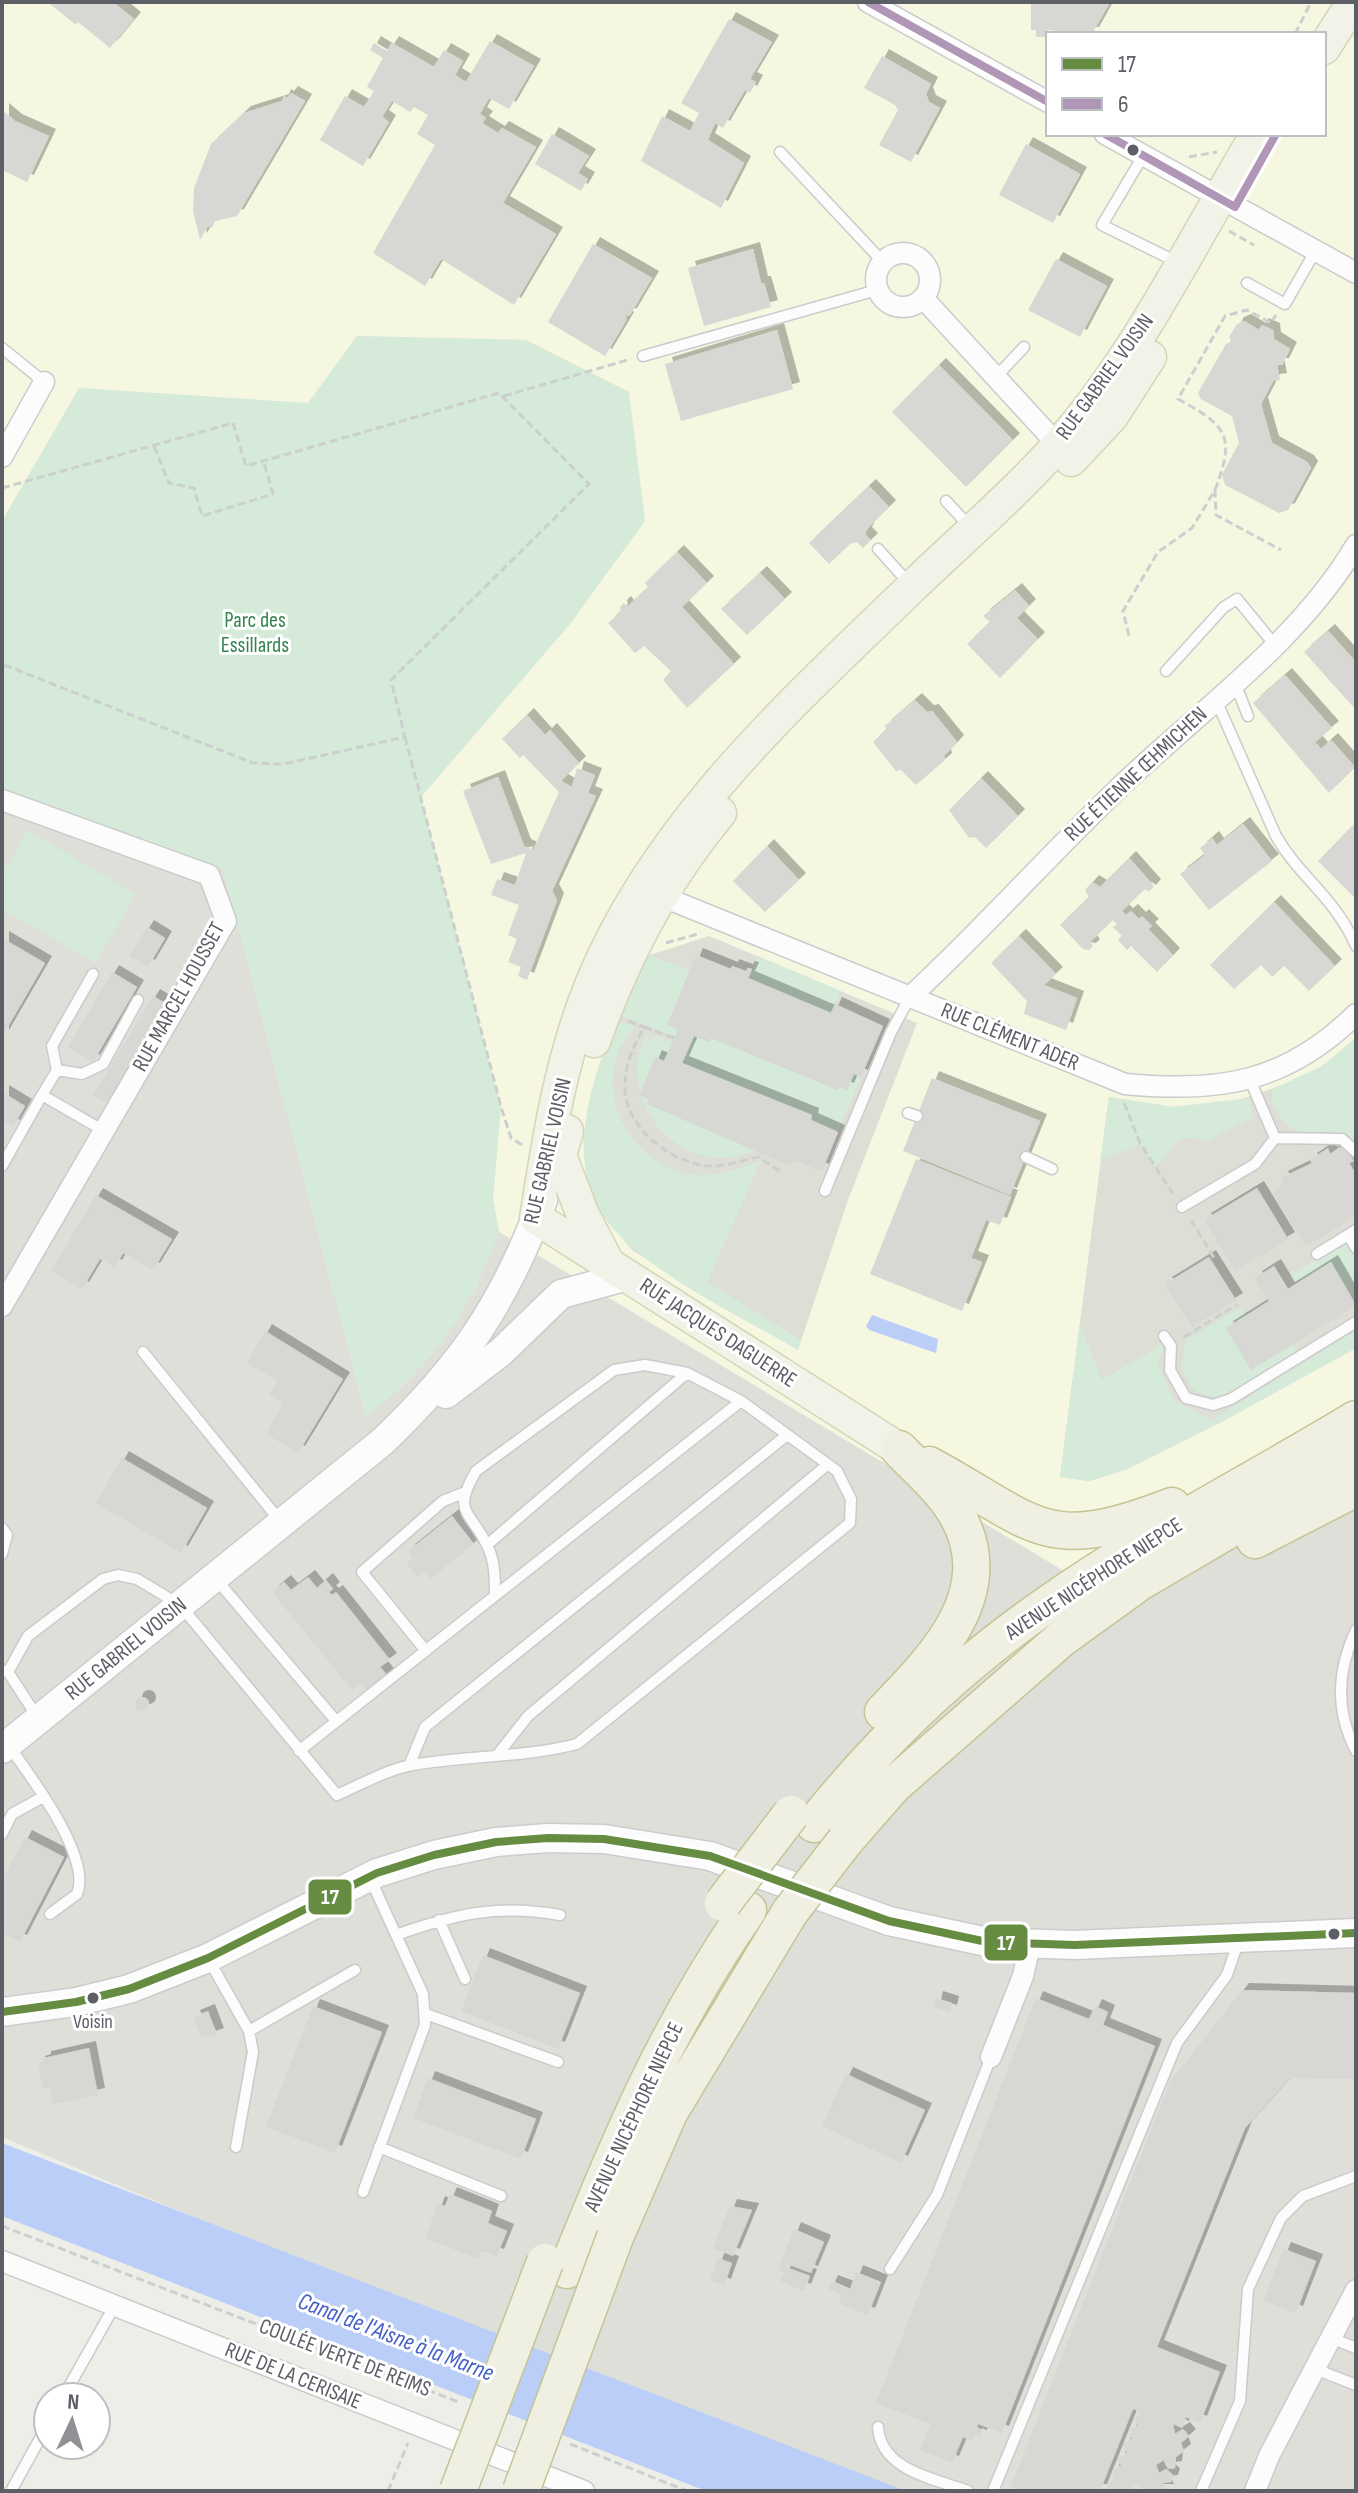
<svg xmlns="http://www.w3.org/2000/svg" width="1358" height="2493" font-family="'Sofia Sans Condensed',sans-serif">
  <defs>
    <filter id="shadow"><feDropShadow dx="7" dy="-7" stdDeviation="0" flood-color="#0004"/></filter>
  </defs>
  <rect width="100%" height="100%" fill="#edeee8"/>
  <path fill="#f5f7e1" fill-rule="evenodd" d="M2,2H1356V1434L1097,1591L499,1232L493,1198L501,1107L421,797L570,624L644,521L526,340L357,336L309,404L80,388L2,521ZM1048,34H1324V134H1048Z"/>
  <path fill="#dedfd9" d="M2,787L223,868L366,1417L408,1381L442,1342L476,1288L499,1232L1097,1591L1356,1434V2491H852L2,2137Z"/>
  <path fill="#ddded6" d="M709,936L917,1023L848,1200L798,1350L632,1250L596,1205L586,1172L583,1137L596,1081L633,976L650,955Z
    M1356,1038V1348L1227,1419L1125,1470L1089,1481L1060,1477L1109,1097L1173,1107L1229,1103L1289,1083L1322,1066Z"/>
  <path fill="#d5ead9" d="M357,336L526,340L629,392L645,521L570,624L421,797L501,1107L493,1198L499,1232L476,1288L442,1342L408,1381L366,1417L223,869L2,787V521L79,388L308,403Z
    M28,831L136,894L96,963L2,909V875Z
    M649,955L690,970L668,1025L678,1030L675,1036L618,1015L633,976Z
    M758,956L841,991L831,1013L748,978Z
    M616,1020L636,1026C631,1034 622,1043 618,1052C598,1107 637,1167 695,1175C718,1177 739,1168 761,1161L707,1282L801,1340L798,1350C742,1317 624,1262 596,1204C568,1148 594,1074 616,1020Z
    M647,1032L649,1043L657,1036L672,1042L664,1061L655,1057L640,1095L649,1100L647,1104L756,1150C695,1178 633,1125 637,1062C637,1052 643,1042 647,1032Z
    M694,1036L709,1042L711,1038L837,1090L840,1087L847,1089L854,1074L861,1077L838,1132L811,1120L812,1115L682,1063Z
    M1356,1038V1144L1334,1131L1300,1133L1285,1124L1272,1102L1273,1089L1322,1066Z
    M1109,1097L1173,1107L1249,1098L1254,1117L1208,1140L1180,1138L1156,1167L1140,1144L1100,1161Z
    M1346,1242L1356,1256V1303L1331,1263L1294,1285L1289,1276Z
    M1240,1308L1245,1315L1226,1328L1251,1370L1292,1345L1297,1352L1219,1398L1196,1392L1181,1369L1186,1340Z
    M1080,1324L1102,1380L1162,1345L1164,1349L1157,1363L1175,1401L1211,1420L1356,1330V1348L1227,1419L1125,1470L1089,1481L1060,1477Z"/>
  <path fill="#bbcef8" d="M872,1315L938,1339L936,1353L869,1330L866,1326Z
    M2,2143L906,2491H706L2,2216Z"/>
  <path fill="#d7d7d3" filter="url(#shadow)" d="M53,2H113L134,19L110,48L78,22L76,25L50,4Z
    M1031,2H1110L1092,34L1047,30L1048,37H1036V30H1031Z
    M729,19L772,42L750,79L756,82L750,93L745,90L723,128L715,123L708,140L744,163L721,208L641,161L662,116L690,131L699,113L681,103Z
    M490,41L534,66L509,109L489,98L480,114L486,118L482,123L498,133L502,128L536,147L503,203L556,234L514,305L441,259L425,286L373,253L435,145L417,134L428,115L414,107L410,112L392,101L382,117L389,122L363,166L320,140L345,96L364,107L374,91L367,87L383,58L370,50L374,43L387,51L392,43L434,67L444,50L463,61L455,75L466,82Z
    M882,56L931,84L926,94L929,102L940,108L911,162L879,145L898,110L895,105L864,88Z
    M291,93L305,101L237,216L215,221L212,228L208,226L200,240L193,211L194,188L211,144L244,113L282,101L284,96L287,98Z
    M2,110L15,121L49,136L27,182L2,170Z
    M552,134L589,156L578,173L588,179L581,191L535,164Z
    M1026,144L1080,174L1053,223L999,195Z
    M593,244L652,278L630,315L625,316L627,319L605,356L548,322Z
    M753,249L761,283H764L771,307L704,326L688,268Z
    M1056,259L1107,286L1080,337L1028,310Z
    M1244,321L1259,330L1262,325L1273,330L1274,339L1290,349L1282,365H1277L1280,380L1273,381L1261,404L1272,443L1307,462L1311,468L1288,510L1279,513L1225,485L1222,475L1239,443L1232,416L1201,399L1198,393L1226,344L1232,342L1229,337L1237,324Z
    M777,330L793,389L681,421L665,364Z
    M939,365L1013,440L966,487L892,412Z
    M869,486L889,507L868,528L865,534L871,540L863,548L857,542L850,544L829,564L809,543Z
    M677,552L707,583L682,607L734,664L687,708L663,680L671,671L644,646L635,653L608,623L621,611L620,607L624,603L627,607L648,587L645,583Z
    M760,573L785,599L747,635L721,609Z
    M1015,590L1029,606L1017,618L1038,639L1000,678L967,644L990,622L983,616Z
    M1328,631L1356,662V710L1304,652Z
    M1285,675L1332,728L1315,742L1321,749L1331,740L1355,767L1329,793L1253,703Z
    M915,700L927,712L932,711L957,742L944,756L945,760L916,785L901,770L896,771L873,742L886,729L885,726Z
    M527,715L545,735L550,730L579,763L561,781L572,787L577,768L595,775L588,793L596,796L552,891L557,900L527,980L518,976L521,967L508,962L517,939L508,935L519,905L491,895L497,879L515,885L526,853L491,864L463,791L498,777L524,846L533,850L559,792L523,755L520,758L502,739Z
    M981,778L1018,816L986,848L975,837L969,838L949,810Z
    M1356,822V899L1318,861Z
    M1243,824L1272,861L1209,910L1180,874L1205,855L1200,848L1204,845L1212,838L1217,845Z
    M767,846L799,880L765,912L733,881Z
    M1129,858L1154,886L1149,892L1145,889L1122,911L1126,915L1131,911L1139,919L1142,916L1152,926L1148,929L1173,955L1157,972L1131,946L1127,950L1118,940L1122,936L1113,927L1117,924L1113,920L1090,942L1093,946L1089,950L1083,949L1060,925L1089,897L1085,890L1092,882L1100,887Z
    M1274,902L1335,966L1309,991L1284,966L1272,977L1261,965L1234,989L1210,965Z
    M147,927L165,938L148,967L129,956Z
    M1019,936L1056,974L1044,985L1077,998L1066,1030L1024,1014L1027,1001L991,963Z
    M2,938L45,963L2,1037Z
    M696,955L731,969L732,966L746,971L748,968L752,969L748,978L831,1013L835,1004L883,1026L861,1077L854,1074L847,1090L840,1087L838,1090L711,1038L709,1042L694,1036L682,1063L812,1115L811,1120L838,1132L822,1171L794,1160L791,1166L647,1104L649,1100L639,1095L655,1057L664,1061L678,1030L667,1025Z
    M112,972L137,987L93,1062L68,1047Z
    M153,996L165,1003L107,1103L93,1095Z
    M932,1078L1040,1121L1010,1195L903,1151Z
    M2,1092L25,1106L13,1127L2,1121Z
    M1340,1147L1346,1149L1354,1161L1349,1163L1356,1174V1216L1309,1245L1304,1244L1273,1194L1284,1183L1281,1178L1312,1163L1310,1160L1328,1148L1330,1154Z
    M916,1159L1011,1197L1000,1225L986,1220L971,1258L982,1262L962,1311L870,1274Z
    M1257,1188L1288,1239L1235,1271L1204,1220Z
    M96,1195L172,1239L153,1270L123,1253L115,1267L100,1259L82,1289L51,1271Z
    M1209,1257L1236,1300L1192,1327L1165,1284Z
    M1331,1262L1356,1305L1251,1370L1226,1328L1269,1301L1255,1278L1274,1266L1288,1289Z
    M265,1331L343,1379L298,1453L266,1434L283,1404L269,1395L278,1381L247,1363Z
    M122,1458L207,1508L181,1553L96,1503Z
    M452,1516L474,1544L430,1579L424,1572L418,1578L406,1563L413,1558L408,1551Z
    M308,1577L317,1588L326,1580L333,1589L329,1592L332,1595L336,1592L390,1660L380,1667L387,1675L367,1690L360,1683L352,1690L272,1592L284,1582L291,1590Z
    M135 1704a7 7 0 1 1 14 0a7 7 0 1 1-14 0Z
    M25,1837L64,1857L20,1942L2,1933V1880Z
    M483,1955L580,1993L558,2049L461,2011Z
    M1242,1990L1356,1993V2079L1290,2078L1245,2128L1157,2347L1220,2372L1200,2423L1186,2417L1182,2428L1173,2424L1175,2434L1183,2429L1189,2436L1181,2443L1184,2451L1176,2457L1175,2468L1168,2469L1164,2460L1156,2465L1159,2473L1166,2469L1173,2475L1171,2482L1163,2483L1167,2491H1153V2488L1143,2491L1139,2483L1132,2487L1135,2491H1108V2483L1115,2480L1112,2471L1121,2466L1118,2458L1127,2453L1123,2445L1132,2439L1129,2430L1138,2426L1134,2419L1142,2412L1133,2409L1100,2491H1024L1011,2486L1170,2082Z
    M936,1998L952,2003L950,2012L934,2007Z
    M1036,1998L1089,2019L1095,2006L1108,2012L1103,2025L1155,2046L1002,2433L978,2424L977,2427L982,2430L980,2437L975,2435L973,2441L963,2437L952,2463L920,2450L930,2424L876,2403Z
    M313,2006L382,2032L335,2153L266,2127Z
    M208,2011L217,2035L209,2038L207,2034L201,2037L193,2017Z
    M89,2048L98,2095L53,2104L50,2088L43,2089L38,2063L44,2061V2058Z
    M846,2074L925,2110L901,2163L822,2126Z
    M428,2078L536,2119L521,2159L413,2118Z
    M450,2194L492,2211L488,2223L507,2231L497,2256L482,2250L479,2259L425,2238L438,2203L445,2206Z
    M730,2206L752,2210L733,2256L713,2248Z
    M794,2229L824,2242L811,2273L787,2264L786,2267L810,2276L804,2291L780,2281L784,2272L778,2270Z
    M1284,2249L1316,2261L1296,2313L1263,2301Z
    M718,2258L732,2263L724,2286L710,2280Z
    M856,2272L881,2282L868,2315L839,2304L842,2295L828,2289L831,2282L850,2289Z"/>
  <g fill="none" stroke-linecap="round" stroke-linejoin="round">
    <g stroke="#cacbca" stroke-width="13">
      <path id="lane" d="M780,152L882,261
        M1143,156L1102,225L1179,263
        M1247,283L1285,304L1316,250
        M2,348L44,382
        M643,356L877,290
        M996,377L1024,347
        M946,501L969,526
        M878,549L908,582
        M1166,671L1224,607L1237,599L1274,644
        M1235,683L1248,716
        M1216,700L1276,836C1300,878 1334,896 1356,946
        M57,1070L82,1074L103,1064L138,1000
        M42,1095L57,1070L52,1046L93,974
        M908,1113L917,1116
        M1275,1138L1342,1139L1356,1152
        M1026,1157L1052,1169
        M2,1166L42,1095L104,1131
        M825,1191L891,1032L910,997
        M1182,1207L1255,1164L1275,1138L1250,1080
        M1348,1235L1356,1248
        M1317,1254L1356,1230
        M1164,1336L1171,1346L1170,1370L1186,1398L1213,1405L1231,1399L1356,1322
        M143,1352L280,1521
        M2,1528L7,1535L2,1554
        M487,1545L687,1373
        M216,1579L336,1721
        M495,1595C495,1578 495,1561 487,1545C469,1509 452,1513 476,1471L614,1370L645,1365L687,1373L741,1401
        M1356,1630C1337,1671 1335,1710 1356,1751
        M426,1651L362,1572L443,1501L463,1493
        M2,1670L8,1672L38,1718
        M8,1672L28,1636L103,1579L118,1575L137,1579L180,1605L337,1795C360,1785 386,1770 412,1765C467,1755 523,1758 577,1744L850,1523L851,1499L837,1471L741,1401L299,1751
        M9,1746C31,1777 92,1857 77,1894L50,1914
        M498,1754L528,1716L827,1465
        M409,1766L425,1727L787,1435
        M2,1834L12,1814L43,1797
        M439,1920L465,1979
        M396,1935C455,1914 497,1904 560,1915
        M209,1960L249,2031L253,2052L236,2147
        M426,2014L558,2062
        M249,2031L355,1970
        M379,2147L501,2196
        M363,2192L425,2025L423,1994L370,1878
        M890,2269L937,2195L991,2057
        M1331,2338L1356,2348
        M1315,2369L1356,2385
        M63,2397L115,2305
        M878,2427C881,2470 932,2478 968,2491
        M11,2491L48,2424
        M993,2491L1177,2043L1227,1975L1239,1940
        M1201,2491L1240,2401L1248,2289L1281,2218L1303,2196L1356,2176"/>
    </g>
    <g stroke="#cacbca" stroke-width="23">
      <path id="street" d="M868,2L1048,102
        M1105,134L1356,273
        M876 280a27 27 0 1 1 54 0a27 27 0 1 1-54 0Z
        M923,298L1057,444
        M2,457L44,382
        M2,800L209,875L226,921L2,1306
        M661,896L1125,1084C1219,1093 1286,1083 1356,1014
        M910,997C983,929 1050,854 1122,785C1201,710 1300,640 1356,545
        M991,2057L1023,1976L1030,1945
        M2,2261L584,2491
        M1255,2491L1269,2456L1356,2290"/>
    </g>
    <g stroke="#cbcccb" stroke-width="31">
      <path id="secondary" d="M446,1394L501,1352L561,1294L628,1276
        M2,1749L382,1442C462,1366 504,1304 543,1200
        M2,2012L76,2002L129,1989L208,1958L377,1873L434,1855L496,1842L548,1838L604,1839L710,1856L889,1921L987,1942L1075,1945L1356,1933"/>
    </g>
    <g stroke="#d5d5b6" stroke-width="35">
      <path id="primary" d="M1324,48L1353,2
        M1071,460L1112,416L1150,357
        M594,1041C623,959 664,880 720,813
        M567,1131L560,1155L582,1213L607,1261
        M899,1449L536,1218C548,1141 561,1058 591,985C656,825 790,705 911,588C967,534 1028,483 1077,423C1148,335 1198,231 1257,134"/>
    </g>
    <g stroke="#c5c494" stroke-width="39">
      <path id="highway" d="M929,1465C1038,1524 1043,1556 1172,1506
        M1255,1540L1356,1488
        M883,1712C935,1658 1002,1592 956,1513C942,1489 918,1469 899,1449
        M814,1824C881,1740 960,1665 1048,1604C1146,1535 1254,1481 1356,1419
        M845,1841L894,1785L1061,1639L1140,1582L1356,1455
        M615,2237L669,2113L790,1912
        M567,2270C620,2138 667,2027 748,1910"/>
    </g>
    <path stroke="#cbd0ce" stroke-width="3" stroke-dasharray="8 4" stroke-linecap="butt" d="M1295,34L1311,2
      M1189,157L1217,152
      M1229,231L1254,245
      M504,396L631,359
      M154,446L169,483L194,488L202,516L273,494L264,463
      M2,488L233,423L246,466L499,393L589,484L391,680L405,737L284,764L253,763L2,664
      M1215,490C1236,435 1227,426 1178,399L1225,316L1247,310L1271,323L1276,315
      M1129,636L1123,611L1158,552L1192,528L1215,490L1216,515L1281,550
      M405,737L501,1107L511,1138L522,1145
      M666,943L701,933
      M628,1021L644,1027
      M674,1038L644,1027C634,1046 625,1063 625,1086C623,1126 672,1164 709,1166C724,1167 743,1160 758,1157L780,1171
      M1124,1103L1140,1143L1173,1194
      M1191,1220L1214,1258
      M1184,1337L1238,1304
      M2,2226L461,2403
      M570,2444L687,2491
      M388,2491L408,2443"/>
    <use href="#lane" stroke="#fcfcfc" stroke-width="10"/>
    <use href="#street" stroke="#fcfcfc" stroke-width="20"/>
    <use href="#secondary" stroke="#fcfcfc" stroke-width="28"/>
    <use href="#primary" stroke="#f2f3e8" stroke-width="32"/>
    <use href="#highway" stroke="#f0f0e2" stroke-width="36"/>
    <g stroke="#c5c494" stroke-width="39" stroke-linecap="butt">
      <path id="highway-bridge" d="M723,1903L791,1814
        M790,1912L845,1841
        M458,2491L545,2262
        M521,2491L615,2237"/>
    </g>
    <use href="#highway-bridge" stroke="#f0f0e2" stroke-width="36"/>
    <g stroke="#fff" stroke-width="14">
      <path id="bus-1" d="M2,2012L76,2002L129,1989L208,1958L377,1873L434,1855L496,1842L548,1838L604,1839L710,1856L889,1921L987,1942L1075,1945L1356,1933"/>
    </g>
    <g stroke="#fff" stroke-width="14">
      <path id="bus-2" d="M868,2L1048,102
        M1105,134L1235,207L1276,134"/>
    </g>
    <use href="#bus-1" stroke="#668c41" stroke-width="8"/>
    <use href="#bus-2" stroke="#b197b7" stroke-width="8"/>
  </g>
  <g fill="#5d5f66" stroke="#fff" stroke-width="3">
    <circle cx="1133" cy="150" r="7"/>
    <circle cx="1334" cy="1934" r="7"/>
    <circle cx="93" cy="1998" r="7"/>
  </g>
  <g text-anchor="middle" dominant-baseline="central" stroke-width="6" stroke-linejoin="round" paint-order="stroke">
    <g font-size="20" fill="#5d5f66" stroke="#fff">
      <text x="93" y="2022">Voisin</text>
    </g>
    <g font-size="22" fill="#5d5f66" stroke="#fff">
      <text transform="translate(1105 377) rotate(-54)">RUE GABRIEL VOISIN</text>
      <text transform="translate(1136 774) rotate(-43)">RUE ÉTIENNE ŒHMICHEN</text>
      <text transform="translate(179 997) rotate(-61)">RUE MARCEL HOUSSET</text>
      <text transform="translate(1010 1037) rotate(22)">RUE CLÉMENT ADER</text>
      <text transform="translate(548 1151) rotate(-77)">RUE GABRIEL VOISIN</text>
      <text transform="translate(718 1333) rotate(33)">RUE JACQUES DAGUERRE</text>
      <text transform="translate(1094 1579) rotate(-33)">AVENUE NICÉPHORE NIEPCE</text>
      <text transform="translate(126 1649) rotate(-39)">RUE GABRIEL VOISIN</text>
      <text transform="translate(634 2117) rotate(-65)">AVENUE NICÉPHORE NIEPCE</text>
      <text transform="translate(345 2358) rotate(21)">COULÉE VERTE DE REIMS</text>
      <text transform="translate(293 2376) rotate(22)">RUE DE LA CERISAIE</text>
    </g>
    <g font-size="22" fill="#358550" stroke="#fff">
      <text x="255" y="620">Parc des<tspan x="255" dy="25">Essillards</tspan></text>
    </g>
    <g font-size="24" font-style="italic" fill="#4761c4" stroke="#fff">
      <text transform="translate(396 2337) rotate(21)">Canal de l'Aisne à la Marne</text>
    </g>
  </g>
  <g stroke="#fff" stroke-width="3">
    <rect x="307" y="1878" width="46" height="38" rx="8" fill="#668c41"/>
    <rect x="983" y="1923" width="46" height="39" rx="8" fill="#668c41"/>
  </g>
  <g font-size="22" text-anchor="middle" font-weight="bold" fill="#fff">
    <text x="330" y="1904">17</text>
    <text x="1006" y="1950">17</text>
  </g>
  <rect width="1358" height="2493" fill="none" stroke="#5d5f66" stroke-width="8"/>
  <rect x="1046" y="32" width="280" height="104" fill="#ffffff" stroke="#bebfc2" stroke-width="2"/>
  <rect x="1062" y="58" width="40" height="12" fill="#668c41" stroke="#bebfc2" stroke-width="2"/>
  <text x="1118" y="72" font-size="24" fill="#5d5f66">17</text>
  <rect x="1062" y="98" width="40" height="12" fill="#b197b7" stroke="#bebfc2" stroke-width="2"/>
  <text x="1118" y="112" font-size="24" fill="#5d5f66">6</text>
  <g transform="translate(72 2421) rotate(4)"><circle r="38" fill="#ffffff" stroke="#bebfc2" stroke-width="2"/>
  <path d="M0-6L14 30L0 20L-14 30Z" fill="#8f9194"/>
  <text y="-12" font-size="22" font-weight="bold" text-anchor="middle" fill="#5d5f66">N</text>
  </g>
</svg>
